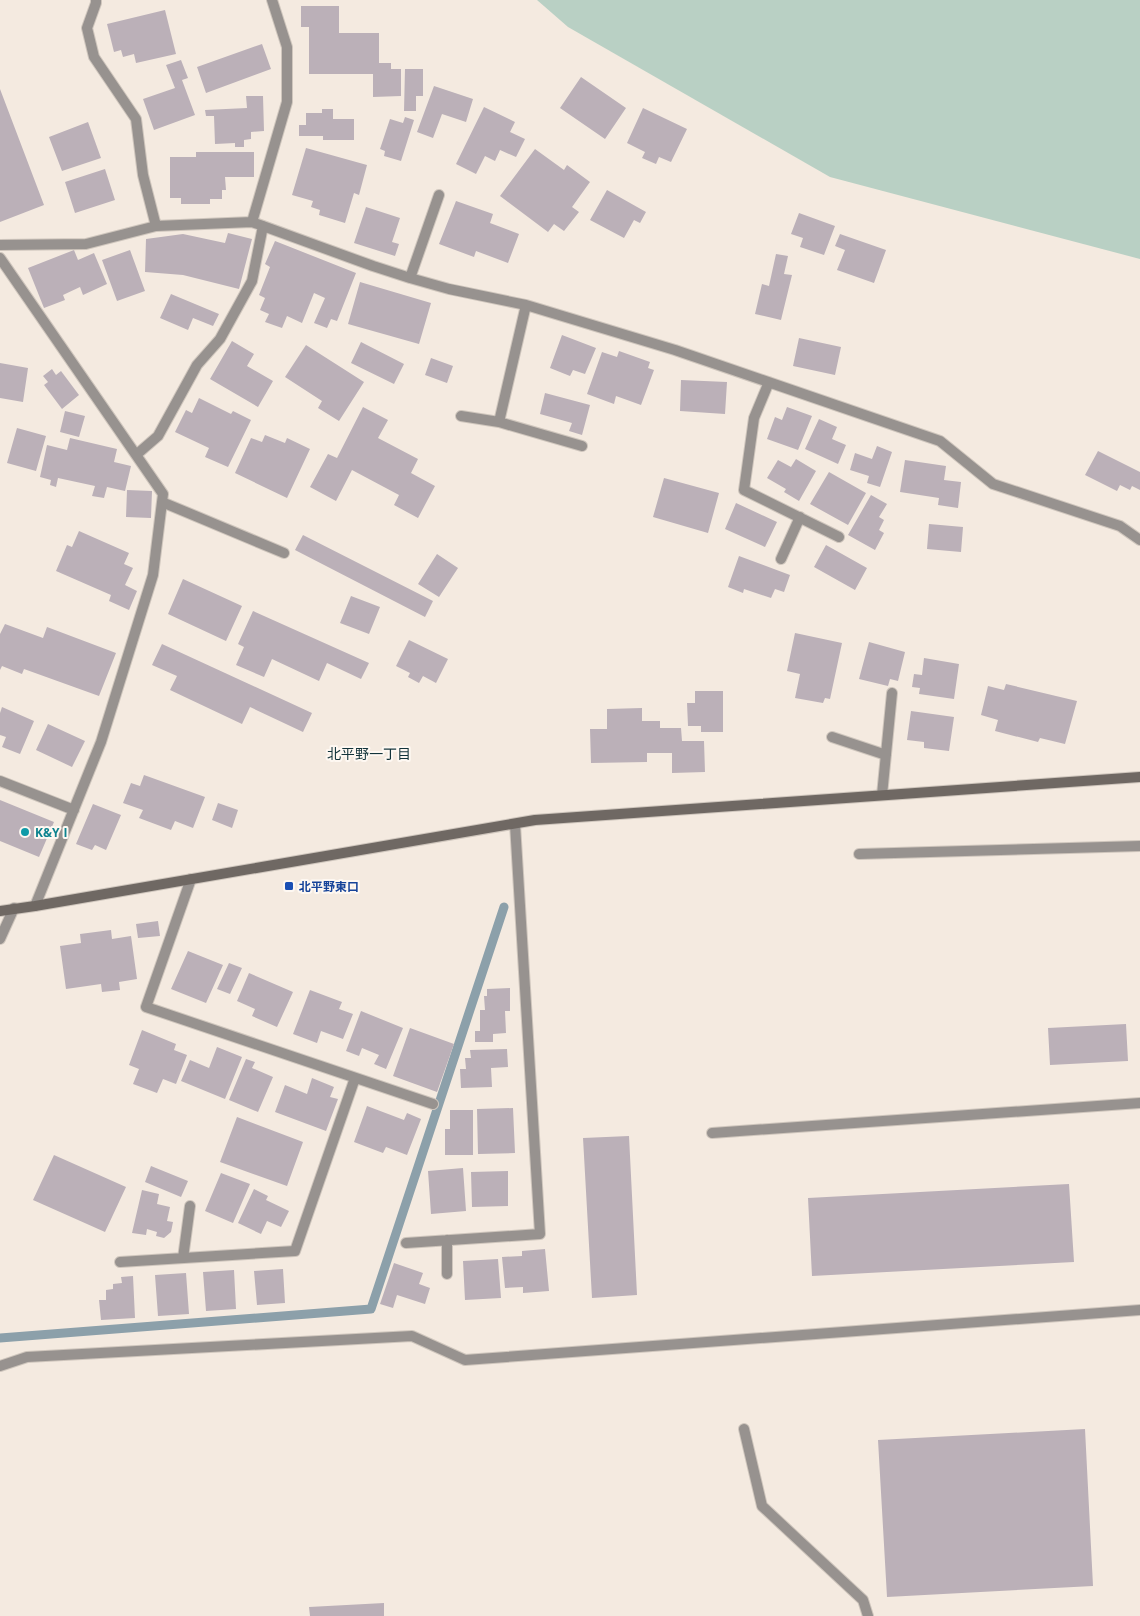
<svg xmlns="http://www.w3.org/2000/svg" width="1140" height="1616" font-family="'Open Sans','Noto Sans JP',sans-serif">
  <rect width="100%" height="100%" fill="#f4eae0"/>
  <path fill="#b9d0c4" d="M537,0H1140V259L830,177L568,27Z"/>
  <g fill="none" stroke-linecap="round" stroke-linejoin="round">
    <path stroke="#8ca0aa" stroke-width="9" d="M0,1338L371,1309L504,907"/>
  </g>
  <path fill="#bbb0b8" d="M301,6H339V33H379V63H391V69H401V96L373,97V74H309V27H301Z
    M165,10L176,54L136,63L134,54L123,57L121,50L114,52L107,24Z
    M262,44L271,69L206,93L197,67Z
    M181,60L188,78L182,80L195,115L154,130L143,99L175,88L166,65Z
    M405,69H423V96H416V111H404Z
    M581,77L626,108L605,139L560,108Z
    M434,86L473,99L466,122L442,114L433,138L417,132Z
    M0,89L44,205L0,222Z
    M246,96H263L264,131L251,132V139L244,140V147H235V143L215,144L214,116H206L205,110L247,108Z
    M484,107L515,122L510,132L525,139L516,157L500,150L495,161L485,156L476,174L456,164Z
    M643,108L687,129L671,162L659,157L656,164L642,158L645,152L627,143Z
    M322,109H333V119H354V140H323V136H299V125H306V113H322Z
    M405,117L414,120L401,161L384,156L385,151L380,149L390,119L403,123Z
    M88,122L101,158L62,171L49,137Z
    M306,148L367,165L359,195L354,193L345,223L319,215L320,210L311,207L313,201L292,195Z
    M535,149L564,170L567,165L590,182L572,207L579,212L564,231L554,224L548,232L500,196Z
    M196,152H254V177H225L226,190H222V199H210V204H181V198H170V157H196Z
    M105,169L115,200L75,213L65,182Z
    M607,190L646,212L640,223L634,220L624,238L590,220Z
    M456,201L493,214L490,223L519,234L508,263L476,251L474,257L439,244Z
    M366,207L400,218L392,242L399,244L395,256L354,243Z
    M799,213L835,226L824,255L800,247L803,238L791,234Z
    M228,233L252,239L239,289L183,275L145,272L146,239L183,234L225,243Z
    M840,234L886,250L874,283L837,270L845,250L835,246Z
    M275,241L356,273L337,321L331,319L327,328L314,323L325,298L314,293L302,323L287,316L282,328L265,322L269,314L260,310L265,298L259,295L270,267L265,264Z
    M74,250L78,260L94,253L107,284L83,295L80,287L63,295L65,300L44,308L28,268Z
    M130,250L145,291L117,301L102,260Z
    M776,254L788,256L784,274L792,275L781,320L755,314L762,284L769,286Z
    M360,282L431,303L419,344L348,324Z
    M171,294L219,314L213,326L193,318L188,330L160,318Z
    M562,335L596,348L585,374L573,370L570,376L550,368Z
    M799,338L841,347L835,375L793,366Z
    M232,341L254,354L247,366L273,381L258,407L210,379Z
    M361,342L404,364L394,384L351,363Z
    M306,345L364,382L339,421L318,408L322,401L285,377Z
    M619,351L650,362L648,368L654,370L641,405L616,396L614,404L587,394L602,352L617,357Z
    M431,358L453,366L447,383L425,375Z
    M0,363L28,368L23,402L0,398Z
    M52,369L56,375L61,371L79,395L62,409L44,385L48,382L43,376Z
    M681,380L727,382L725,414L680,411Z
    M545,393L590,405L582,435L569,431L572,423L540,414Z
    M199,398L231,414L233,411L251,420L228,467L205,457L209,448L175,432L186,410L192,413Z
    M363,407L388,420L378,438L418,459L411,473L435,486L418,518L394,505L399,495L352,470L336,501L310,487L328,454L337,458Z
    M787,407L812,416L798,450L767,439L775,417L782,420Z
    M65,411L85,416L79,437L60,432Z
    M819,419L837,427L832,439L846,445L838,464L805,449Z
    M17,428L46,436L36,471L7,463Z
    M265,435L285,443L287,438L310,449L287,498L235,473L251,438L262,442Z
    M70,438L117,449L114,462L131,466L125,491L107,487L104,498L92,496L95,486L58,478L56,487L50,485L51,480L40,477L47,445L67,450Z
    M877,446L892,452L880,487L867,483L869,476L850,470L855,453L872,459Z
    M1098,451L1140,472V490L1132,486L1130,490L1120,485L1117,491L1085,475Z
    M796,459L816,471L799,501L784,492L786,489L767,478L778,460L791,467Z
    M905,460L946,466L944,480L961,482L958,508L938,505L939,498L900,492Z
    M829,472L866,493L848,525L810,504Z
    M664,478L719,493L708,533L653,517Z
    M127,490L152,491L151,518L126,517Z
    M871,495L887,504L879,517L884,520L879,530L884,533L875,550L848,535Z
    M736,503L777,522L765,547L725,529Z
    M929,524L963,527L961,552L927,549Z
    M79,531L129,553L124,564L133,568L125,585L137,591L129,610L109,601L111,595L56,571L67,545L72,547Z
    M303,535L433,601L425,617L295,550Z
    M826,545L867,568L855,590L814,567Z
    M437,554L458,568L439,597L418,584Z
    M739,556L790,575L784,592L775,589L771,598L744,589L743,593L728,587Z
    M183,579L242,606L226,641L168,614Z
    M351,596L380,607L369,634L340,623Z
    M253,611L369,663L361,679L327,663L319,681L272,659L264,677L236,665L244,647L238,644Z
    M5,624L43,638L47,627L116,653L99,696L24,669L22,674L2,666L0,670V634Z
    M795,633L842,643L830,699L825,698L823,703L795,698L800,674L787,671Z
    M409,640L448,659L436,683L423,676L419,683L408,677L410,673L396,666Z
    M869,642L905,652L898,681L890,679L888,686L859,679Z
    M162,644L312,713L303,732L250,707L242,724L170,690L177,676L152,665Z
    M924,658L959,664L954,699L919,694L920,688L912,687L914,674L922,675Z
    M1006,684L1077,701L1065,744L1040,738L1038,742L995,731L998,720L981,715L988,686L1004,690Z
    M695,691H723V732H701V726H688L687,703H695Z
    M2,707L34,721L20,754L2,747L6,737L0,735V713Z
    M642,708V721H660V728H681L682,741H704L705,772L672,773V753H647V762L591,763L590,729H607V709Z
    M911,711L954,717L949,751L924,748V742L907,740Z
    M48,724L85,741L72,767L36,750Z
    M144,775L205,797L193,828L175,821L171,830L139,818L143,810L123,803L131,783L140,786Z
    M0,800L54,822L39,857L0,841Z
    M218,803L238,810L232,828L212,820Z
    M93,804L121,815L106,850L95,845L92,850L76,844Z
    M158,921L160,936L138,938L136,924Z
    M111,930L112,939L131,936L137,979L119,982L120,990L102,992L101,984L66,989L60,946L81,943L80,934Z
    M188,951L223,965L206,1003L171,989Z
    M229,963L242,968L230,994L217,989Z
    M249,973L293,992L277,1027L252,1016L255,1009L237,1001Z
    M510,988V1011H505L506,1033L493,1034V1042H475V1031H480V1010H485L484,996H487V989Z
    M310,990L342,1002L339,1009L353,1014L343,1039L321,1031L317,1043L293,1034Z
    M361,1011L403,1028L386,1069L374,1064L379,1055L362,1048L359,1056L346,1051Z
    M1126,1024L1128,1061L1050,1065L1048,1028Z
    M410,1028L454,1044L437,1092L393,1076Z
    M142,1030L176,1044L174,1050L187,1055L176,1084L163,1079L157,1093L133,1084L139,1069L129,1065Z
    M217,1047L242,1057L225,1099L181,1081L190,1060L209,1068Z
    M507,1049L508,1067L491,1068L492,1087L461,1088L460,1069H466L465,1058H471L470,1050Z
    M246,1059L255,1062L252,1068L273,1077L258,1112L229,1100Z
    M312,1078L334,1087L330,1097L338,1099L326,1131L275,1112L285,1085L307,1094Z
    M367,1106L404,1120L407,1113L421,1119L407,1155L386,1147L383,1153L354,1142Z
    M513,1108L515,1153L478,1154L477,1109Z
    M450,1110H473V1155H445V1129H450Z
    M237,1117L303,1142L287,1186L220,1162Z
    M629,1136L637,1295L592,1298L583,1138Z
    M54,1155L126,1187L105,1232L33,1200Z
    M151,1166L188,1181L181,1197L145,1182Z
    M463,1168L466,1211L431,1214L428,1171Z
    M508,1171V1206L472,1207L471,1172Z
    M221,1173L250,1184L233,1223L205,1211Z
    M1069,1184L1074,1262L812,1276L808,1198Z
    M254,1189L268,1196L266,1200L289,1211L281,1227L267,1221L261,1234L238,1223Z
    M142,1190L159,1194L157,1204L170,1207L167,1221L173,1222L171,1232L164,1238L156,1236L157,1232L147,1229L146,1235L132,1233Z
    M545,1249L549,1291L523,1293V1287L505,1288L502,1257L522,1256V1251Z
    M498,1259L501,1298L465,1300L463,1261Z
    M394,1263L423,1273L419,1284L430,1288L425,1304L397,1295L393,1308L380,1304Z
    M283,1269L285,1303L257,1305L254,1271Z
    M234,1270L236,1309L206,1311L203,1272Z
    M186,1273L189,1314L158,1316L155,1275Z
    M133,1276L135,1318L101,1320L99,1300H106V1290L113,1289V1284L122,1283L121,1277Z
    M1085,1429L1093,1586L887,1597L878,1440Z
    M384,1603V1616H310L309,1607Z"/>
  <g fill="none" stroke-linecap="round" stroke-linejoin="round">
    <g stroke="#cfc6bd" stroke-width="12">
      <path id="lane" d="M859,854L1140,846
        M712,1133L1140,1103
        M0,1366L27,1357L412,1336L465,1360L1140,1310
        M744,1429L762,1506L863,1600L868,1616"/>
    </g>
    <g stroke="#cfc6bd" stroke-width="12">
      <path id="street" d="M96,0V3L87,28L94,57L136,119L143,175L156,226
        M252,222L287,102V47L272,0
        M0,245L86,244L156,226L252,222L373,266L410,278L449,289L526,305L675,350L940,441L993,484L1120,526L1140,540
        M0,258L163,494L153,575L101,742L35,906
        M410,278L439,195
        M769,382L754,418L744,490L839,537
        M461,416L499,422L582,446
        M499,422L526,305
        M136,455L158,436L197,365L220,339L252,281L263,226
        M162,502L284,553
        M781,559L800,517
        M832,737L886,755
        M0,781L74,810
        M882,795L892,693
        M191,879L146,1007L433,1104
        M0,939L14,908
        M447,1240V1274
        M406,1243L540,1234L515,824
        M183,1258L190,1206
        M120,1262L295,1251L355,1078"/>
    </g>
    <g stroke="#cfc6bd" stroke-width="12">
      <path id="secondary" d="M0,911L35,906L535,820L1140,777"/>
    </g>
    <use href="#lane" stroke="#97928f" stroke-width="10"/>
    <use href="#street" stroke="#97928f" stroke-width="10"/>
    <use href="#secondary" stroke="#6f6863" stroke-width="10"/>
  </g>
  <circle fill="#0f9aa8" stroke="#fef8f2" stroke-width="2" cx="25" cy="832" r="5"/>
  <rect fill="#1a4fb4" stroke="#fef8f2" stroke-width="2" x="284" y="881" width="10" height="10" rx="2.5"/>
  <g text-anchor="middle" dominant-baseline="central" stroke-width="4" stroke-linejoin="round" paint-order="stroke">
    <g font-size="12" font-weight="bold" fill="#0d838f" stroke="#fef8f2" text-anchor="start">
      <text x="35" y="832">K&amp;YⅠ</text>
    </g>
    <g font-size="12" font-weight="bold" fill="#164399" stroke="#fef8f2" text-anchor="start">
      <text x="299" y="886">北平野東口</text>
    </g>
    <g font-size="14" fill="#12333a" stroke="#fef8f2">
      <text x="369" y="753">北平野一丁目</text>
    </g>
  </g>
</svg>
